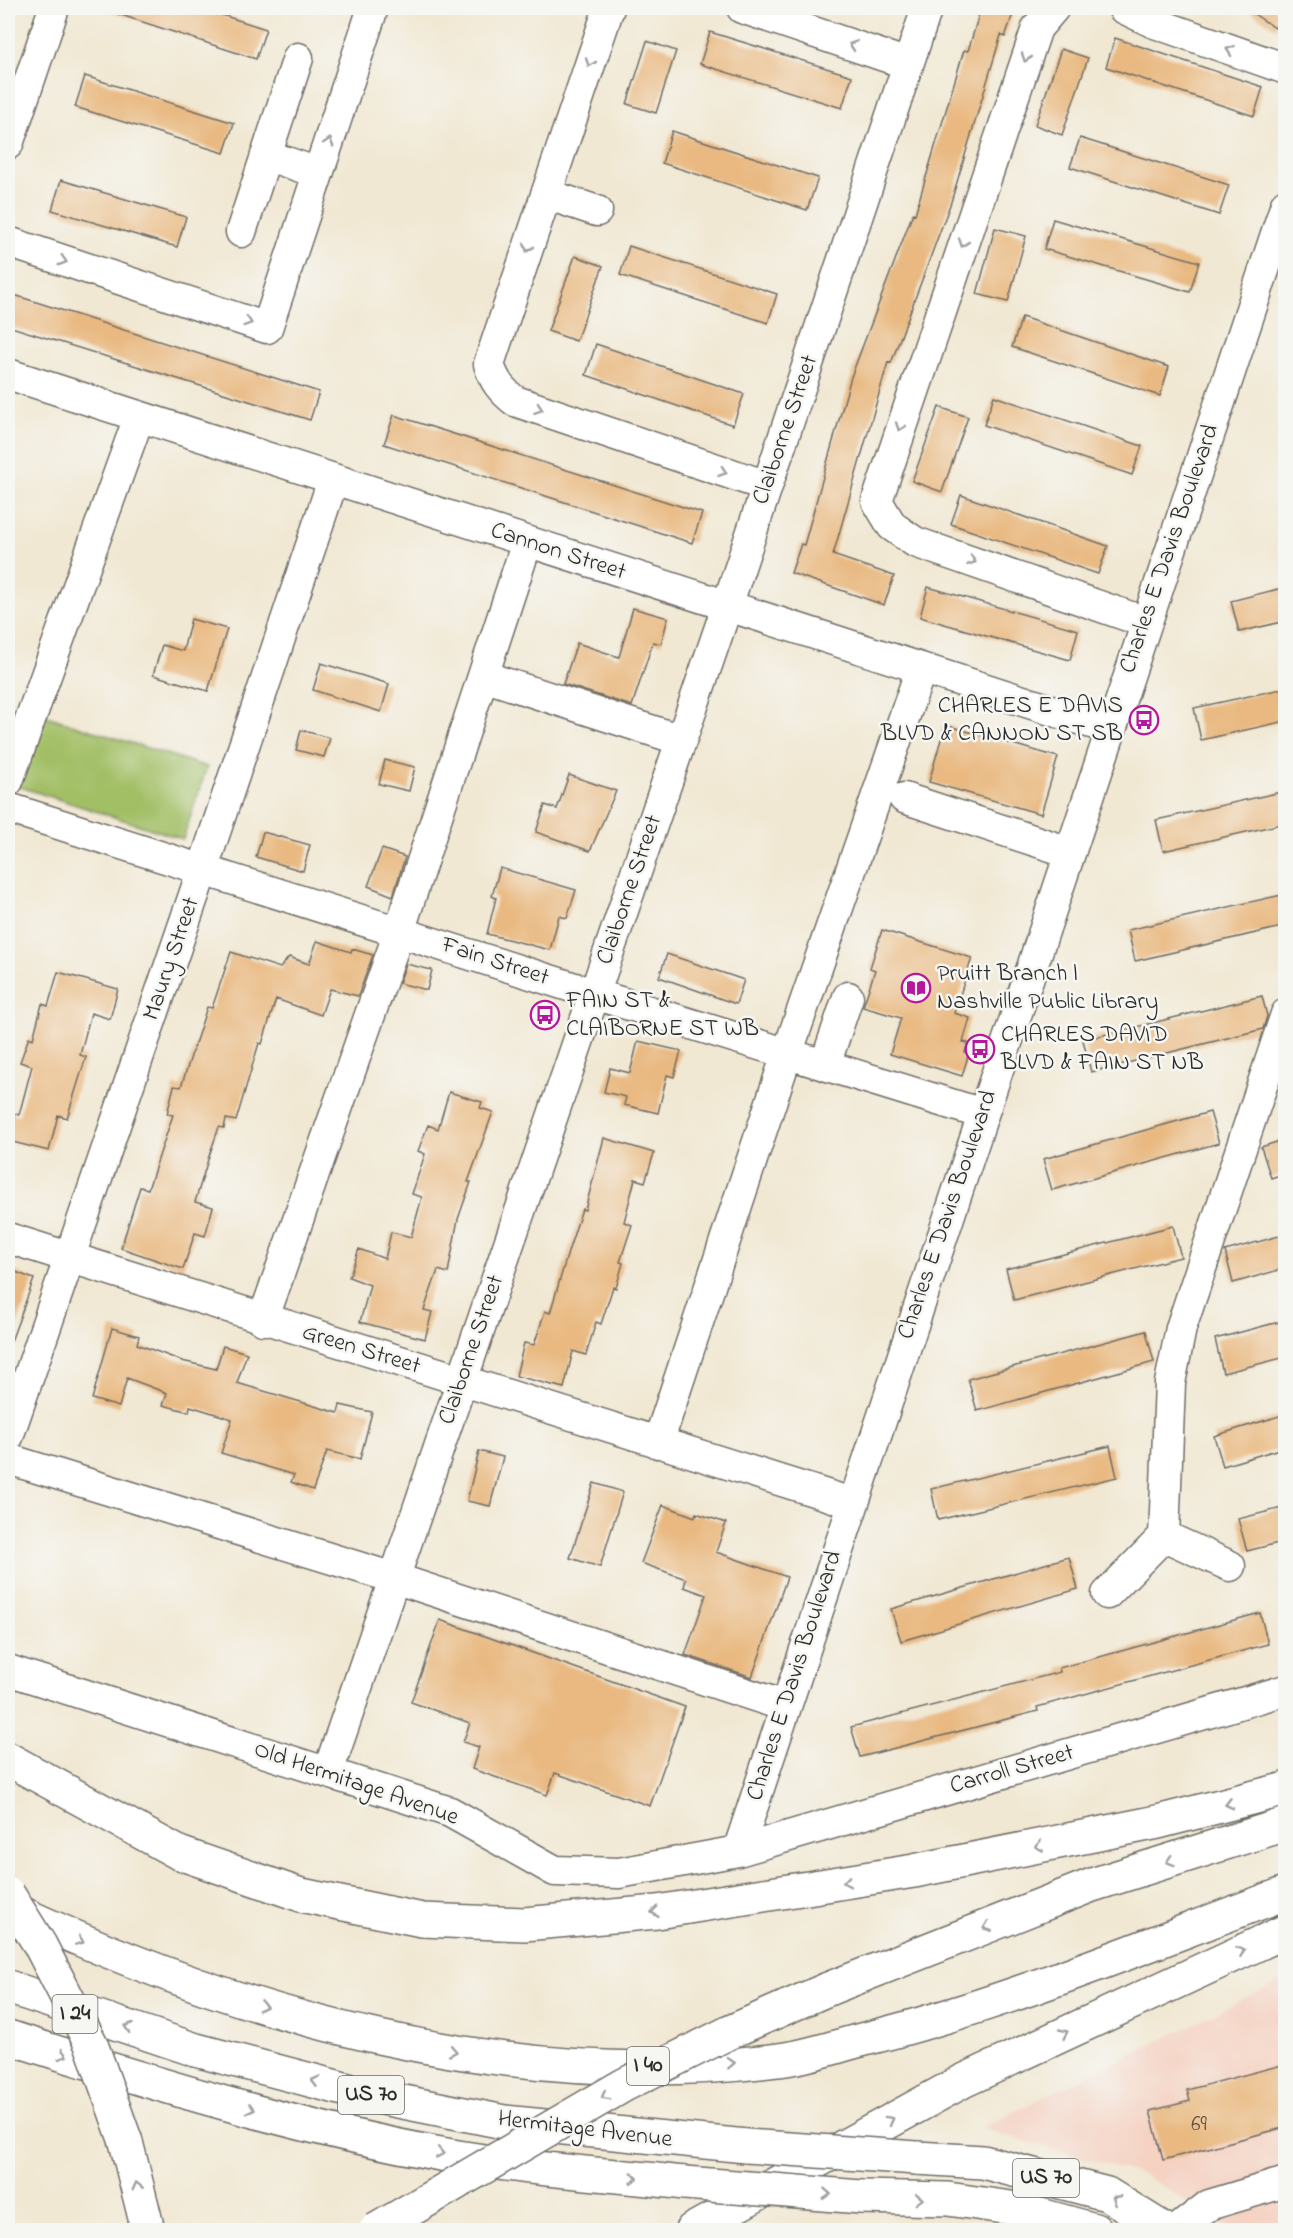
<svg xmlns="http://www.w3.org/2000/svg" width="1293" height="2238" font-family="'Indie Flower',sans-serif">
  <rect width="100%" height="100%" fill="#f6f6f2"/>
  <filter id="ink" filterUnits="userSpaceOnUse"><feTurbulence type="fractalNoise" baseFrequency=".0167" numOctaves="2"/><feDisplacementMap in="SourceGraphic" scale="12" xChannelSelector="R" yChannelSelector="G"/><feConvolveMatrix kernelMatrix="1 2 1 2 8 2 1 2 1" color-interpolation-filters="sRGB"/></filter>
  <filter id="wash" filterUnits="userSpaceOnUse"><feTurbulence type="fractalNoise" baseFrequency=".008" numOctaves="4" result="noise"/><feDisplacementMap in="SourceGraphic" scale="24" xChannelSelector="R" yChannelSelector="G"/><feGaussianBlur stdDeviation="1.35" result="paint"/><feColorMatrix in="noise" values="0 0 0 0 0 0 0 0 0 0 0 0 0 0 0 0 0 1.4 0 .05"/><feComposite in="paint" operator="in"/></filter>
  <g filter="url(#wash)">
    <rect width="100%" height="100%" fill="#f1e8d3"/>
    <path fill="#f5d2c2" d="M1285,1979V2230H1232L1144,2175L981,2128Z"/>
    <path fill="#a3bf66" stroke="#677548" stroke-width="1.5" d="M40,714L207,767L183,839L17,786Z"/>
    <g id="blocks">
      <path fill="#e9b981" d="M110,8H200L266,29L256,59L109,11Z
        M981,8H1015L1005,37L1001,35L951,202L891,363L888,362L833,555L894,576L884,605L791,573L801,544L804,545L851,377L913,213L915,214L964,50L968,51Z
        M1245,8H1286V12L1275,28Z
        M710,32L852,76L842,108L700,64Z
        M1115,38L1263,87L1254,116L1106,67Z
        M647,41L676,51L656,113L627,104Z
        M1061,49L1088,58L1062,135L1035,125Z
        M85,76L234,123L224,153L75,107Z
        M672,131L818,178L807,210L662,163Z
        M1080,138L1229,185L1219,215L1070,167Z
        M61,180L186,217L177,247L52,210Z
        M1053,219L1199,262L1190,292L1044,249Z
        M995,228L1026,236L1008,302L977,294Z
        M629,246L777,294L768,323L620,275Z
        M575,256L603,266L576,341L548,331Z
        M11,294L319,392L310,420L8,326V306Z
        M1022,317L1169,367L1160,396L1012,347Z
        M596,344L744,394L733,425L586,375Z
        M994,396L1142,446L1132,475L984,425Z
        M939,407L968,417L942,492L912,481Z
        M394,415L702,513L692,543L384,444Z
        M961,495L1108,546L1098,574L951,524Z
        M928,587L1078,630L1070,660L920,617Z
        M1286,587V621L1239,632L1231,601Z
        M633,608L668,618L661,644L653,642L632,706L563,684L577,643L619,657Z
        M191,619L227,629L208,691L153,675L162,645L183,651Z
        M321,663L389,684L381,712L313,690Z
        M1286,688V721L1201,740L1194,708Z
        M945,725L1058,757L1041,814L929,782Z
        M301,730L330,738L324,757L296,750Z
        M385,760L415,767L409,791L379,784Z
        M569,775L616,791L590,851L536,832L545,805L557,809Z
        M1286,791V823L1163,851L1156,820Z
        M263,832L310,845L303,871L256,857Z
        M382,849L405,857L393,896L368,886Z
        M500,868L576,890L567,918L559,916L550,950L487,934L496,898L492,896Z
        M1286,894V926L1135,961L1128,930Z
        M882,930L972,958L954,1013L970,1018L963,1042L968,1043L965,1052L969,1053L962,1076L890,1054L901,1018L863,1007L875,970L870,968Z
        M317,941L351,952L352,949L373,955L358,996L330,989L321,1015L276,999L262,1044L259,1043L236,1121L226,1119L224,1128L219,1127L210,1153L195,1202L213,1207L205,1236L195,1233L183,1269L121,1248L140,1187L148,1189L173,1115L167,1114L174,1086L181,1087L207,1007L212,1008L231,952L280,968L289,957L309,964Z
        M667,954L744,980L736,1004L659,977Z
        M406,964L432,970L427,990L399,983Z
        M58,972L118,989L110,1019L91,1013L80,1055L86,1057L67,1118L58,1115L49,1151L8,1141V1112L19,1115L32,1066L20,1062L29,1037L33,1039L42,1004L48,1006Z
        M1262,996L1267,1016L1263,1029L1091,1072L1083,1040Z
        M638,1041L681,1051L674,1077L667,1075L658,1113L624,1105L626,1097L604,1092L610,1068L630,1073Z
        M449,1092L482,1102L480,1108L493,1112L468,1182H471L458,1219L448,1273L438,1270L424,1310L432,1312L425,1339L360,1322L370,1285L349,1277L359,1249L385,1259L391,1232L411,1237L422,1197L412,1194L425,1154L418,1151L428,1125L438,1129Z
        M1210,1112L1219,1143L1052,1190L1043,1159Z
        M604,1138L654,1153L645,1182L635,1179L624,1222L632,1225L620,1262L623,1263L616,1288L613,1287L601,1324L596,1322L586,1355L573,1351L564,1388L516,1376L524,1343L534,1345L545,1311L550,1313L569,1249L582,1209L585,1210Z
        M1286,1139V1173L1271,1178L1261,1147Z
        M1173,1226L1181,1257L1014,1300L1006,1269Z
        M1286,1234V1268L1233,1283L1225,1251Z
        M8,1269L34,1279L10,1344H8Z
        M1286,1320V1357L1223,1373L1215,1339Z
        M112,1328L139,1336L137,1344L182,1361L216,1369L223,1346L247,1353L237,1383L338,1413L340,1405L372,1412L360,1459L327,1451L313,1490L291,1482L294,1475L221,1453L232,1419L190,1406L189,1412L163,1405L167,1393L127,1378L119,1407L92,1399Z
        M1146,1331L1154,1362L977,1411L968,1379Z
        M1286,1414V1447L1223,1466L1214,1436Z
        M1110,1446L1117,1477L938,1520L931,1489Z
        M479,1451L503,1457L490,1506L467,1501Z
        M594,1483L623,1492L600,1567L570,1558Z
        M663,1505L695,1517L696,1513L726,1523L716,1552L787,1577L752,1677L685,1655L706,1595L684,1587L686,1579L641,1563Z
        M1286,1507V1541L1247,1551L1238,1519Z
        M1069,1557L1078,1589L901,1641L891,1609Z
        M1260,1613L1268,1644L1037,1707L1038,1711L860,1757L851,1727L1060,1672L1059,1668Z
        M440,1620L685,1707L650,1806L555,1773L547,1795L472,1769L479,1747L463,1742L470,1723L411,1702Z
        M1286,2064V2127L1163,2160L1150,2111L1190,2101L1187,2090Z"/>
    </g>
  </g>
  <g filter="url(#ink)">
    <use href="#blocks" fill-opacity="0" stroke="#706d66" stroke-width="1.5"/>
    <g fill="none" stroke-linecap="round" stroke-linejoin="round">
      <g stroke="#706d66" stroke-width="33">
        <path id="minor" d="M609,8L489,364C494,381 501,390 515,401L767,486
          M742,8L908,64
          M1054,8L1037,28L877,501L892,526L915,542L1145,622
          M1123,8L1152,22L1286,69
          M8,144L54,8
          M266,155L318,173
          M546,194L597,211
          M241,232L298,58
          M8,242L267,328L373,8
          M8,374L1110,729
          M483,676L681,740
          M8,781L139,417
          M904,798L1069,852
          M8,808L594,994L983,1114
          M825,1065L848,997
          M8,1238L852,1503
          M263,1320L399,932L527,542
          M8,1437L196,889L333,480
          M658,1443L787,1054L921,669
          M8,1459L394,1578L785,1706
          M1164,1536L1230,1566
          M1107,1594L1164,1536L1170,1383L1181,1328L1286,1014
          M8,1670L450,1812L555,1871L619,1873L738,1851L1286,1690
          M328,1772L720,627L927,8
          M738,1851L1286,204
          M1177,2230L1209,2205L1286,2182"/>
      </g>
      <g stroke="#706d66" stroke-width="36">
        <path id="major" d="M8,1987L196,2050L363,2094L504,2122L746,2146
          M8,2037C151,2083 297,2128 446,2155C525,2169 606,2174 685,2183
          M917,2158L983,2162L1107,2194L1165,2230
          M861,2197L948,2199L1018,2209L1095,2230"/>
      </g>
      <g stroke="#706d66" stroke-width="36">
        <path id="highway" d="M8,1759L179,1853L301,1895L422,1920L524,1924L657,1912L914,1871L1158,1822L1286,1789
          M8,1907C245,2019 514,2093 778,2060C808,2057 839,2045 869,2038C1011,2002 1148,1944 1286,1893
          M828,1989L1092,1885L1286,1824
          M126,2142L148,2230
          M692,2230L963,2081L1286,1931"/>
      </g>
      <use href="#minor" stroke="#fff" stroke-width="30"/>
      <use href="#major" stroke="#fff" stroke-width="33"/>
      <use href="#highway" stroke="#fff" stroke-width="33"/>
      <g stroke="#706d66" stroke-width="36" stroke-linecap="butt">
        <path id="major-bridge" d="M746,2146L917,2158
          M685,2183L861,2197"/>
      </g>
      <g stroke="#706d66" stroke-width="36" stroke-linecap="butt">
        <path id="highway-bridge" d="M8,1894L40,1945L91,2044L126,2142
          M376,2230L624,2085L730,2032L828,1989"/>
      </g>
      <use href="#major-bridge" stroke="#fff" stroke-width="33"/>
      <use href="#highway-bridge" stroke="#fff" stroke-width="33"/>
    </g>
    <defs><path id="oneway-chevron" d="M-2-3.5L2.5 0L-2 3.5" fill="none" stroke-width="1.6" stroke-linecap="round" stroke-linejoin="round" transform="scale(1.5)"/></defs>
    <g stroke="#a0a0a0">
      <use href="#oneway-chevron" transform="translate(853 45) rotate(-161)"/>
      <use href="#oneway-chevron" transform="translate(1230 50) rotate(-161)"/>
      <use href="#oneway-chevron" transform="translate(1026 58) rotate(109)"/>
      <use href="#oneway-chevron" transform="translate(590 63) rotate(109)"/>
      <use href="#oneway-chevron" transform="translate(329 142) rotate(-72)"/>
      <use href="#oneway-chevron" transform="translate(963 243) rotate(109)"/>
      <use href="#oneway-chevron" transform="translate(528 248) rotate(109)"/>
      <use href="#oneway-chevron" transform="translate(63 261) rotate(18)"/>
      <use href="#oneway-chevron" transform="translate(248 322) rotate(18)"/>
      <use href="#oneway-chevron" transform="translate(539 409) rotate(19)"/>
      <use href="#oneway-chevron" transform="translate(900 427) rotate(109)"/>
      <use href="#oneway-chevron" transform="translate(723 472) rotate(19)"/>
      <use href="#oneway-chevron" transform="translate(972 561) rotate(19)"/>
      <use href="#oneway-chevron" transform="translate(1229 1804) rotate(165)"/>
      <use href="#oneway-chevron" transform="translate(1039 1846) rotate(169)"/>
      <use href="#oneway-chevron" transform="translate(1170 1861) rotate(162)"/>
      <use href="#oneway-chevron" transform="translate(847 1882) rotate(171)"/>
      <use href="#oneway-chevron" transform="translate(655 1912) rotate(174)"/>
      <use href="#oneway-chevron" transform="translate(987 1927) rotate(159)"/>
      <use href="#oneway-chevron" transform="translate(80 1941) rotate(23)"/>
      <use href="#oneway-chevron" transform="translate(1241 1951) rotate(-24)"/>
      <use href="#oneway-chevron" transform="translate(263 2006) rotate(15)"/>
      <use href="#oneway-chevron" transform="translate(128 2027) rotate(-161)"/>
      <use href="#oneway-chevron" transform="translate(1064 2033) rotate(-25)"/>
      <use href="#oneway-chevron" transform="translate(453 2051) rotate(11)"/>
      <use href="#oneway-chevron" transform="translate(63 2055) rotate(18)"/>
      <use href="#oneway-chevron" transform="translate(731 2063) rotate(-3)"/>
      <use href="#oneway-chevron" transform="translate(315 2081) rotate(-165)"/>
      <use href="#oneway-chevron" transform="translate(605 2096) rotate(151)"/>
      <use href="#oneway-chevron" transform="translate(251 2109) rotate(14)"/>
      <use href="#oneway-chevron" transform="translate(890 2120) rotate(-29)"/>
      <use href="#oneway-chevron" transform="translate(440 2153) rotate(11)"/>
      <use href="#oneway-chevron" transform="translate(634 2178) rotate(6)"/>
      <use href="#oneway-chevron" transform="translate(137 2186) rotate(-104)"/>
      <use href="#oneway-chevron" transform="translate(827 2194) rotate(4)"/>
      <use href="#oneway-chevron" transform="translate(919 2199) rotate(2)"/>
      <use href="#oneway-chevron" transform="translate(1116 2199) rotate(-148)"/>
    </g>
  </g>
  <defs>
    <g id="bus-ring" transform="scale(1.5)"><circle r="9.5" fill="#f6f6f2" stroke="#b5179e" stroke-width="1.5"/><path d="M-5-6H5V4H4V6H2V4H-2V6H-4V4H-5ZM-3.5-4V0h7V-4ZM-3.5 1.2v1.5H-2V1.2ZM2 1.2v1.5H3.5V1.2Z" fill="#b5179e"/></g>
    <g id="library-ring" transform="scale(1.5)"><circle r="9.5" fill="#f6f6f2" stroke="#b5179e" stroke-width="1.5"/><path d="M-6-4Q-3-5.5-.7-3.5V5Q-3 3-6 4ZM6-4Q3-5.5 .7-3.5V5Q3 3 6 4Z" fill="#b5179e"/></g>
  </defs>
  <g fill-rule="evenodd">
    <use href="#bus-ring" x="1144" y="720"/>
    <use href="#library-ring" x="916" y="988"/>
    <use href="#bus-ring" x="545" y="1015"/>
    <use href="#bus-ring" x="980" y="1049"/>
  </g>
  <g text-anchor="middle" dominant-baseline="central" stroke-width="5" stroke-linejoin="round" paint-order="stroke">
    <g font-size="21" fill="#5a4e40">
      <text x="1199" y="2125">69</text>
    </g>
    <g fill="#f6f6f2" stroke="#686867" stroke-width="1.5">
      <rect x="52.5" y="1995" width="45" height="38" rx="4.5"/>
      <rect x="627" y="2047" width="42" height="38" rx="4.5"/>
      <rect x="338" y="2076" width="66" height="38" rx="4.5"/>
      <rect x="1013" y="2159" width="66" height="38" rx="4.5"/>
    </g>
    <g font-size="22" font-weight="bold" fill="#2b2b2b">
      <text x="75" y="2014">I 24</text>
      <text x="648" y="2066">I 40</text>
      <text x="371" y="2095">US 70</text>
      <text x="1046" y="2178">US 70</text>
    </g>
    <g font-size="24" fill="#2b2b2b" stroke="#f6f6f2">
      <text transform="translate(786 430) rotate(-71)">Claiborne Street</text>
      <text transform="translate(1170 549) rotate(-71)">Charles E Davis Boulevard</text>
      <text transform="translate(558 552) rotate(18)">Cannon Street</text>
      <text transform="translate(630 890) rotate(-71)">Claiborne Street</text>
      <text transform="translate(172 959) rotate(-71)">Maury Street</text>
      <text transform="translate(495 962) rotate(18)">Fain Street</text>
      <text transform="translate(948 1215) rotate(-71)">Charles E Davis Boulevard</text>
      <text transform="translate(361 1350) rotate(17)">Green Street</text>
      <text transform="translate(472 1350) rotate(-71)">Claiborne Street</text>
      <text transform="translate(795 1676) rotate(-72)">Charles E Davis Boulevard</text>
      <text transform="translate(1012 1770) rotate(-16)">Carroll Street</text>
      <text transform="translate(356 1784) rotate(19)">Old Hermitage Avenue</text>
      <text transform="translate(585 2130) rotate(7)">Hermitage Avenue</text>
    </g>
    <g font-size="24" fill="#2b2b2b" stroke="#f6f6f2" text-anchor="start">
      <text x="1123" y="706" text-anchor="end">CHARLES E DAVIS<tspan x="1123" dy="28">BLVD &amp; CANNON ST SB</tspan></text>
      <text x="937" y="974">Pruitt Branch |<tspan x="937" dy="28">Nashville Public Library</tspan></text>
      <text x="566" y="1001">FAIN ST &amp;<tspan x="566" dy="28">CLAIBORNE ST WB</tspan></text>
      <text x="1001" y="1035">CHARLES DAVID<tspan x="1001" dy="28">BLVD &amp; FAIN ST NB</tspan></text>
    </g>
  </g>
  <rect width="1293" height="2238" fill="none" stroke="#f6f6f2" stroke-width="30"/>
</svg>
